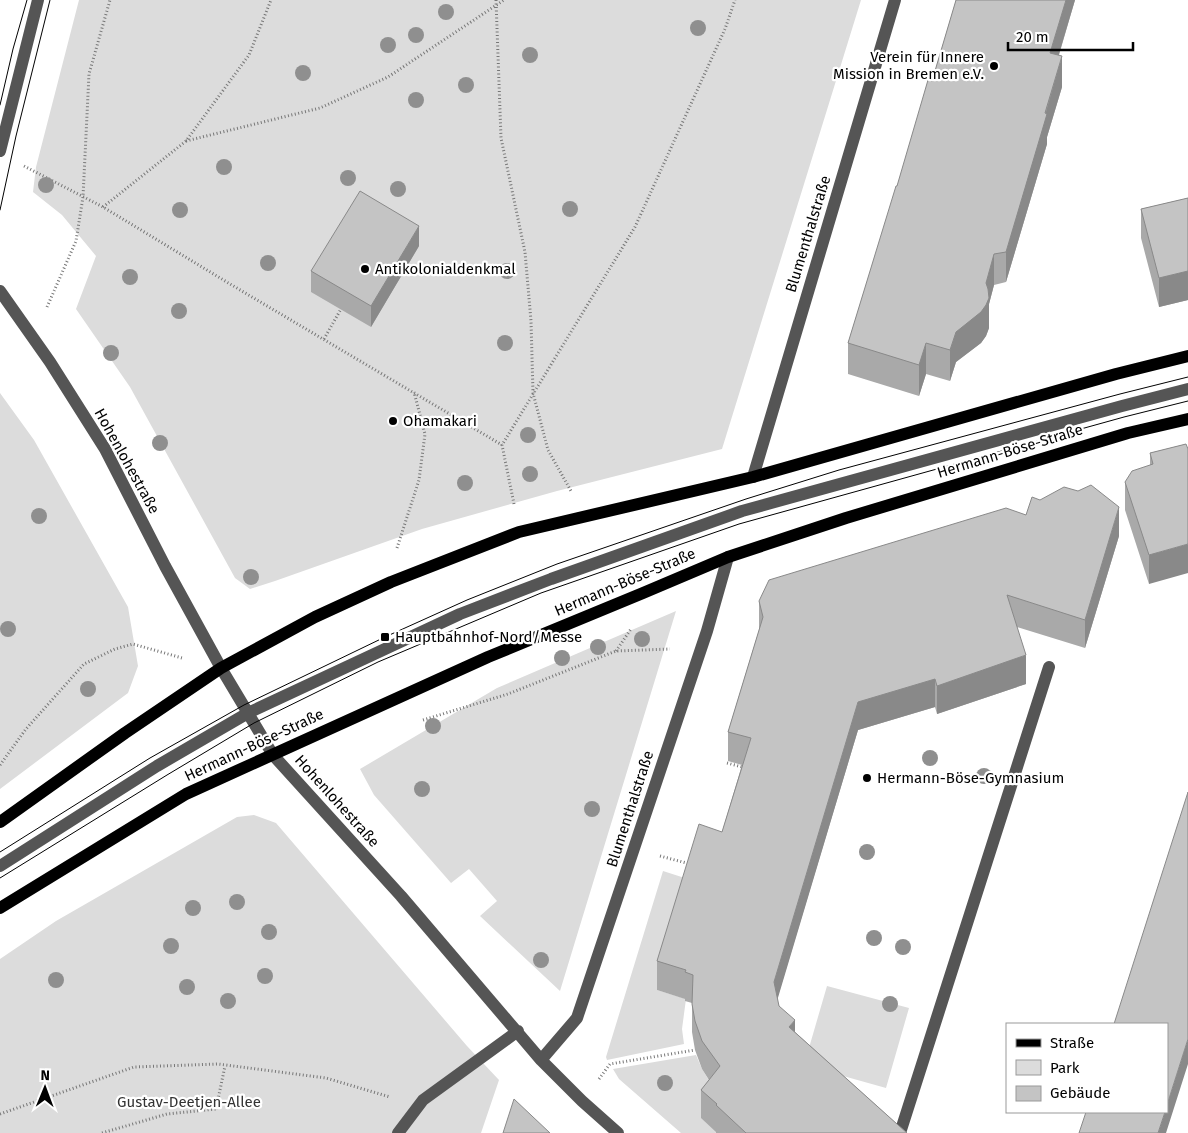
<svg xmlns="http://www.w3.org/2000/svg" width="1188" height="1133" font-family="'Fira Sans',sans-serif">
  <rect width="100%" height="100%" fill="#fff"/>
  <path fill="#dcdcdc" d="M79,0H861L722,449L557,491L422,529L275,581L250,589L235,578L130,387L76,309L96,256L62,215L33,192L36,167Z
    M0,393L34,440L128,607L138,666L128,693L0,789Z
    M676,611L560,991L480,916L497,901L469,869L451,883L374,795L360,769L497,688Z
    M254,815L276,823L467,1046L499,1080L481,1133H0V959L56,921L237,817Z
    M663,871L691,880L657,990L686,999L682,1029L684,1044L607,1060L606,1057Z
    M827,986L909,1008L886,1088L804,1065Z
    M696,1055L702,1069L710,1082L716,1133H681L619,1079L613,1069Z"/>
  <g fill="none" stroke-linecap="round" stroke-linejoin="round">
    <path stroke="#777" stroke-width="3" stroke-dasharray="1 2.5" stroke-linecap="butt" d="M496,0L501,138L525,252L531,321L533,393L548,450L571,491
      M186,141L320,108L388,77L504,0
      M24,166L103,207L230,284L502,445
      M103,207L186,141L249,55L271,0
      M47,307L76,241L83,197L89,74L110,0
      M324,339L341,309
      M514,504L502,445L635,227L725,29L735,0
      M397,548L419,480L425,434L414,392
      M616,651L631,629
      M423,720L508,694L616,651L670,649
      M727,763L746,768
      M0,765L26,729L84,664L115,649L133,644L182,658
      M660,856L690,864
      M599,1079L610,1064L695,1050
      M0,1114L134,1067L218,1064L326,1078L390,1097
      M102,1133L167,1114L216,1109L225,1066"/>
    <path stroke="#555" stroke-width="12" d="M0,151L38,0
      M0,291L50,362L105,449L165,566L221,668L273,755L401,896L541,1060L582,1101L618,1133
      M753,477L895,0
      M0,866L157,766L248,713L460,614L551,579L742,511L1122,406L1188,389
      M541,1060L577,1018L707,631L728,557
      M398,1133L423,1100L518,1031
      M900,1133L1049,667"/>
    <path stroke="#000" stroke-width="12" d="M0,822L125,733L221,668L315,617L391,582L519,532L753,477L1116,374L1188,356
      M0,908L186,794L488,657L643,593L728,557L846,518L1128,433L1188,419"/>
    <path stroke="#000" stroke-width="1" d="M0,105L13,49L27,0
      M0,210L16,136L50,0
      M0,852L150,758L244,705L385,637L467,600L557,564L746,499L839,470L1120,394L1188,377
      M0,878L167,775L254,723L378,662L541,593L739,524L1124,417L1188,401"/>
  </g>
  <g fill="#8f8f8f">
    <circle cx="446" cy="12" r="8"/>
    <circle cx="698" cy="28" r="8"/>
    <circle cx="416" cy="35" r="8"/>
    <circle cx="388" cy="45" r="8"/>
    <circle cx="530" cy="55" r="8"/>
    <circle cx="303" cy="73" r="8"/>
    <circle cx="466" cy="85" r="8"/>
    <circle cx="416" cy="100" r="8"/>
    <circle cx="224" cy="167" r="8"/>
    <circle cx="348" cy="178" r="8"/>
    <circle cx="46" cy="185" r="8"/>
    <circle cx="398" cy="189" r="8"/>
    <circle cx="570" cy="209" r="8"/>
    <circle cx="180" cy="210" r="8"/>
    <circle cx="268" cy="263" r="8"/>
    <circle cx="507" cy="271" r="8"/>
    <circle cx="130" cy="277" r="8"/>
    <circle cx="179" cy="311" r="8"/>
    <circle cx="505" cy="343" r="8"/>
    <circle cx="111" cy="353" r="8"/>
    <circle cx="528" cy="435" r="8"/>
    <circle cx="160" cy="443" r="8"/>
    <circle cx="530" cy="474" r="8"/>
    <circle cx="465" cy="483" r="8"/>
    <circle cx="39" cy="516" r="8"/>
    <circle cx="251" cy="577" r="8"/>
    <circle cx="8" cy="629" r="8"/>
    <circle cx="642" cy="639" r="8"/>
    <circle cx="598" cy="647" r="8"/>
    <circle cx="562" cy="658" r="8"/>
    <circle cx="88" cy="689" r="8"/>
    <circle cx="433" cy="726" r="8"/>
    <circle cx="930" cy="758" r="8"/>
    <circle cx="984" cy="776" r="8"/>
    <circle cx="422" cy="789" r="8"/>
    <circle cx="592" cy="809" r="8"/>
    <circle cx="867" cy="852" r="8"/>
    <circle cx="237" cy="902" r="8"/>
    <circle cx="193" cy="908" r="8"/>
    <circle cx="269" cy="932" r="8"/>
    <circle cx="874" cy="938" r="8"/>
    <circle cx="171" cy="946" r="8"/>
    <circle cx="903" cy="947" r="8"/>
    <circle cx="541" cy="960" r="8"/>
    <circle cx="265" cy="976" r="8"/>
    <circle cx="56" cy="980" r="8"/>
    <circle cx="187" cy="987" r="8"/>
    <circle cx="228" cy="1001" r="8"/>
    <circle cx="890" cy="1004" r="8"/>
    <circle cx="665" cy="1083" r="8"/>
  </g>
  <path fill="#a9a9a9" d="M956,0H1075L1059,55L1062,87L1047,137V144L1006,282L994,285L989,304V328L986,336L981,343L956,362L950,381L926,374L919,396L848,374V343L897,186L932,81Z
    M1188,198V300L1159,307L1141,238V209Z
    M419,246L371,327L311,292V271Z
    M1186,444L1149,584L1125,510V482L1150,465V453Z
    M1026,515L1119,536L1085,648L1017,627L1026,684L937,714L935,707L858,730L777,999L779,1006L795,1032L907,1133H716V1132L701,1118V1090L709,1080L702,1069L695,1050L692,1032V1003L685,1001V999L657,990V961L722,832L742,765L728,761V732L759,630V601Z"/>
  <path fill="#898989" d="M1066,0H1075L1050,84V53Z
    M1062,56V87L1047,137V144L1006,282V252Z
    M419,226V246L371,327V306Z
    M994,254V285L989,304V328L986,336L981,343L956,362L950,381V350L956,332L986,283Z
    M1188,271V300L1159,307V278Z
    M926,343V374L919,396V365Z
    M1119,507V536L1085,648V620Z
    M1188,544V573L1149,584V555Z
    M1026,655V684L937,714V686Z
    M935,679V707L858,730L774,1011V982L858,702Z
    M795,1020V1049L789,1027Z
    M1188,1039V1064L1166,1133H1158L1165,1112H1167V1105Z"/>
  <path fill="#c4c4c4" stroke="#898989" d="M956,0H1066L1050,53L1062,56L1045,113L1047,114L1006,252L994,254L986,283L988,289L989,298L986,305L981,312L956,332L950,350L926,343L919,365L848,343L896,186H897L928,80L932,81Z
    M360,191L419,226L371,306L311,271Z
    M1188,198V271L1159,278L1141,209Z
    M1186,444L1188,449V544L1149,555L1125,482L1132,471L1153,464L1150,453Z
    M1091,485L1119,507L1085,620L1007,595L1026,655L937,686L935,679L858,702L774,982L779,1006L795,1020L789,1027L907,1133H746L716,1105L717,1104L701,1090L720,1066L702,1041L695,1021L692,1004L693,975L685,972L686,970L657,961L699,824L722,832L751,738L728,732L763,617L759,601L769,580L1006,508L1026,515L1032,497L1040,500L1064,487L1078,491Z
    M1188,792V1039L1167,1105V1024H1114Z
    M514,1099L550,1133H503Z
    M1086,1112H1165L1158,1133H1079Z"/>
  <g fill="#000" stroke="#fff" stroke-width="2">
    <circle cx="994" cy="66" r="5"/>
    <circle cx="365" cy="269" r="5"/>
    <circle cx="393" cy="421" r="5"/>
    <rect x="380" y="632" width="10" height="10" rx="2.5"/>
    <circle cx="867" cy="778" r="5"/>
  </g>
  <g text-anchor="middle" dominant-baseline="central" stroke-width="4.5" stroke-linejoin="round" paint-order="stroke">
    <g font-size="15" fill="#000" stroke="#fff" text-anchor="start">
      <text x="984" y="57" text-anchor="end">Verein für Innere<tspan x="984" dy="17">Mission in Bremen e.V.</tspan></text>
      <text x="375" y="269">Antikolonialdenkmal</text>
      <text x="403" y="421">Ohamakari</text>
      <text x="395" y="637">Hauptbahnhof-Nord/Messe</text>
      <text x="877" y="778">Hermann-Böse-Gymnasium</text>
    </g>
    <g font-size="15" fill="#000" stroke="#fff">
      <text transform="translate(808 234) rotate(-73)">Blumenthalstraße</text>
      <text transform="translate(1010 451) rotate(-17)">Hermann-Böse-Straße</text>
      <text transform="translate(127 461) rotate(61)">Hohenlohestraße</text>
      <text transform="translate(625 582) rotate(-23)">Hermann-Böse-Straße</text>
      <text transform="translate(254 745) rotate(-25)">Hermann-Böse-Straße</text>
      <text transform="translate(337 801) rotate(48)">Hohenlohestraße</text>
      <text transform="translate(630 809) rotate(-72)">Blumenthalstraße</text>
    </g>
    <g font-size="15" fill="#333" stroke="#fff">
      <text x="189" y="1102">Gustav-Deetjen-Allee</text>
    </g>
  </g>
  <rect x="1006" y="1023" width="162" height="90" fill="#ffffff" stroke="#999999"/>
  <rect x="1016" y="1039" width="25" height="8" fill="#000000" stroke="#999999"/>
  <text x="1050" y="1048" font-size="15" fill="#000000">Straße</text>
  <rect x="1016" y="1060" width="25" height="15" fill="#dcdcdc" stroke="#999999"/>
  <text x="1050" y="1073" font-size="15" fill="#000000">Park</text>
  <rect x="1016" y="1086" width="25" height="15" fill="#c4c4c4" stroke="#999999"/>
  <text x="1050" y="1098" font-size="15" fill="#000000">Gebäude</text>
  <g transform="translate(45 1088) rotate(1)" stroke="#ffffff" stroke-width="4" paint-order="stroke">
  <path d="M0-4L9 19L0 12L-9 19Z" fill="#000000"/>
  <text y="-8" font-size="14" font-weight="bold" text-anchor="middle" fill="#000000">N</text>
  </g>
  <path d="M1008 42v8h125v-8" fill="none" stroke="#000000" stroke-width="2.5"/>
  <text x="1016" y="42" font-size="15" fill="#000000" stroke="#ffffff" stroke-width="4" paint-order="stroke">20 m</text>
</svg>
